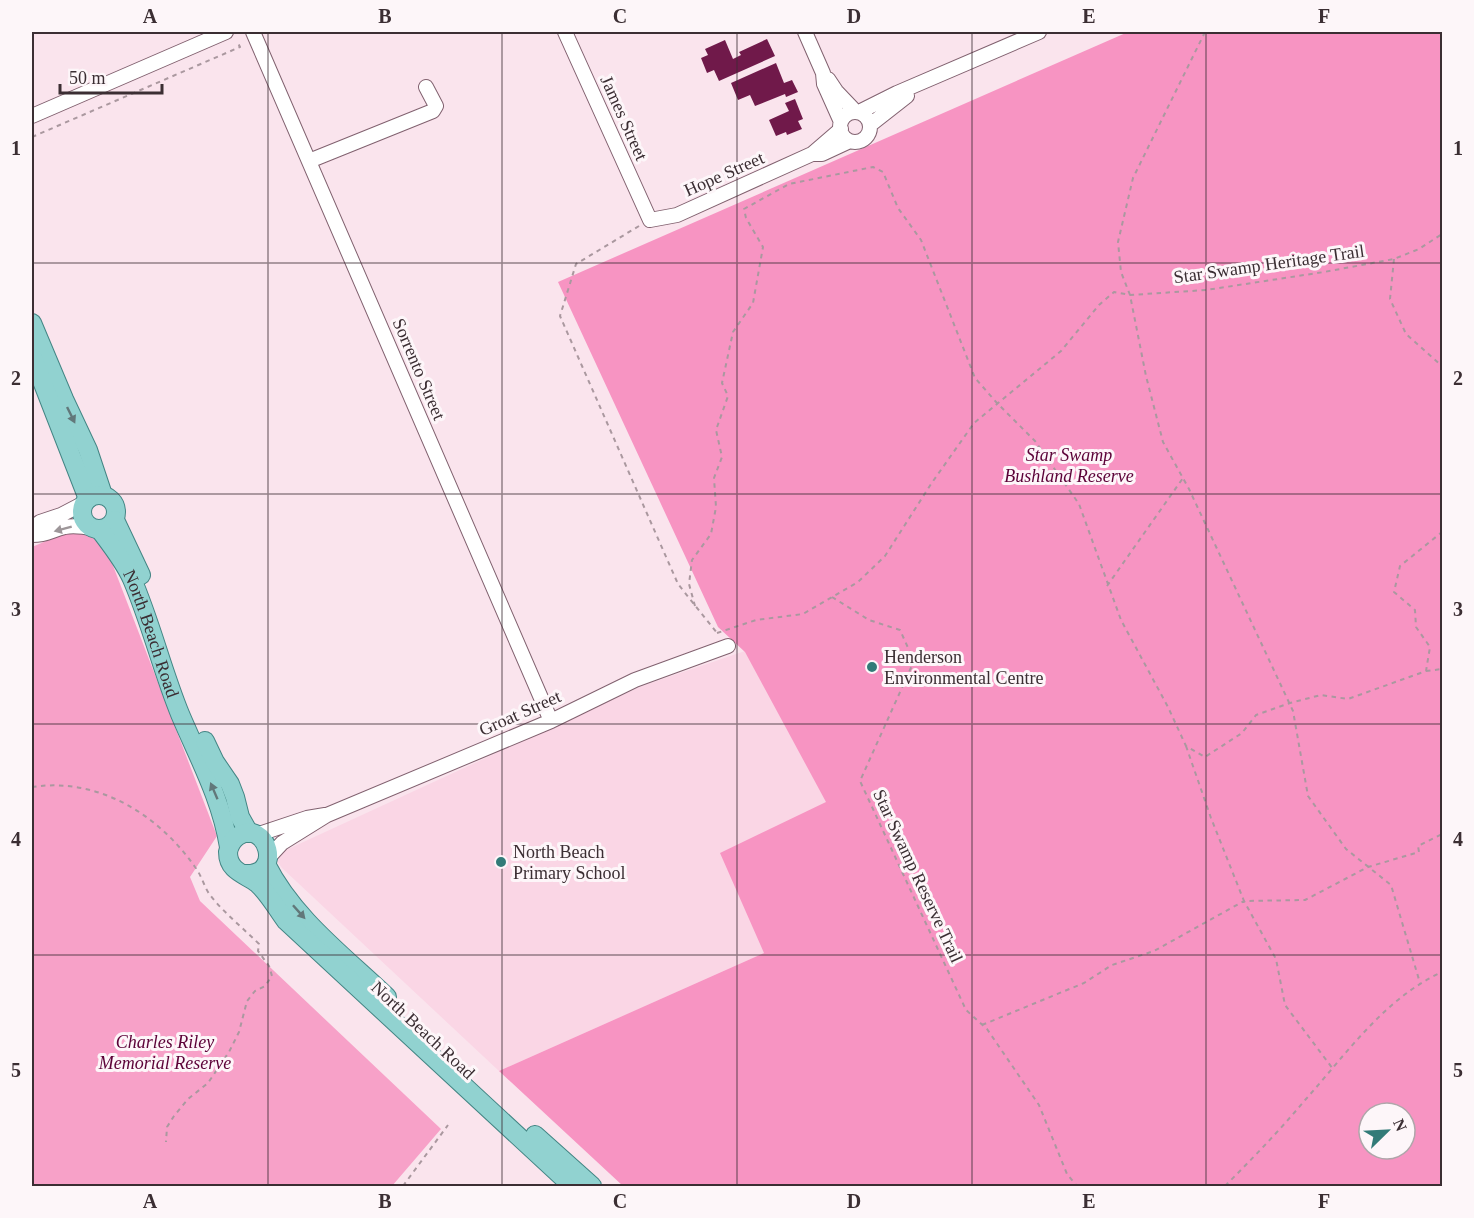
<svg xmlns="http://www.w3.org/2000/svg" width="1474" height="1218" font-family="'Times New Roman',serif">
  <rect width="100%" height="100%" fill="#fae4ed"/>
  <path fill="#fad6e5" d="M745,651L827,803L764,953L499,1071L282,868L273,856L642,686Z"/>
  <path fill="#f7a1c8" d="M72,530L102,537L217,836L190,877L200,901L441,1129L392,1186H32V547Z"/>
  <path fill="#f794c2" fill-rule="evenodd" d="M1128,32H1442V1186H623L499,1071L764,953L720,853L826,802L745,652L718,627L558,282ZM1369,1113H1405V1149H1369Z"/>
  <path fill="#70194a" d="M767,39L775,56L719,81L714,70L707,73L701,58L708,55L705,49L725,40L733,59L741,55L739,52Z
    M776,63L784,83L792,80L798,92L786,97L785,94L755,106L750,95L738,100L731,83Z
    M795,99L803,119L798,121L802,129L787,135L786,132L776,136L769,120L789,111L785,103Z"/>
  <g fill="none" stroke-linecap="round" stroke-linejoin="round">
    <g stroke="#81616f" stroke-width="16">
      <path id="minor" d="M253,32L551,721
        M565,32L650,220L677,215L812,154H822L850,141
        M805,32L823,73L824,84L841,122
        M828,79L836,91L856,112
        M840 127a15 15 0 1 1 30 0a15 15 0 1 1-30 0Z
        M859,112L897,93L1039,32
        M32,116L226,32
        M870,125L907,96
        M812,154L841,129
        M309,161L433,111L436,106L426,87
        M32,528L40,522L61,515L84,503
        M32,535C48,535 51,530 65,527C76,525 85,527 95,529
        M256,835L307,818L325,815
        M269,857L282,843L327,815L551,721L635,680L728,646"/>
    </g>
    <g stroke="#438584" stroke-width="20">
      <g id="major">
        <path d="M32,323L64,399L88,450L103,495"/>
        <path d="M33,358L88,499"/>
        <circle cx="99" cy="512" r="17"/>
        <path d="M115,520L141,575"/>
        <path id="s1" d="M99,529C111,545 124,561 132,579C151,623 162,670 180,714C199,759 221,798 229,847"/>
        <path d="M205,741L215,762L230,784L235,797L240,817L249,833"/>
        <path d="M266,864C293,918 344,956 387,997"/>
        <path d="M244,874C285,877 267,818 238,836C233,839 229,846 228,852C228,858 230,864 234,868C241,875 251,878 258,884C269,894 277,909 286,921L572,1186"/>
        <path d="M535,1135L592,1186"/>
      </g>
    </g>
    <path stroke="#aa989f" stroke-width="2" stroke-dasharray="4.5 4.5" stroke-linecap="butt" d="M1205,32L1133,178L1118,242L1121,272L1130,295L1146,376L1163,442L1189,489L1293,711L1308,796L1346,849L1391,885L1420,983
      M32,137L240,47L237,41
      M639,226L576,264L560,316L678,584L717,633
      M1394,259L1390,299L1406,334L1442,366
      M1107,586L1183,478
      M832,597L869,620L900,630L914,661L860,781L966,1010L987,1029L1039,1105L1067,1174L1077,1186
      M695,606L689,584L692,560L711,534L716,507L714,478L722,457L716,430L728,396L722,383L733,332L753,303L763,247L746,218L744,209L789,184L873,167L883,172L898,208L921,240L975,378L997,403L1035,441L1079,504L1121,620L1168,707L1186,746L1205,757L1242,733L1256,715L1290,703L1321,695L1348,699L1426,671L1430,647L1416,627L1415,610L1394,592L1400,566L1442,532
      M717,633L756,620L803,614L858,582L885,556L931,484L974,423L1061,351L1099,305L1114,292L1130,295L1206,290L1324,272L1394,259L1419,249L1442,234
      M1426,671L1442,669
      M1186,746L1211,818L1244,901L1305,900L1368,867L1419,852L1418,846L1442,834
      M32,787C98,777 158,814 195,867C202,876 204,887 210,895C224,913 243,928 259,944L258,951L269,966L272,976L265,986L255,991L247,1001L239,1032L229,1052L208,1083L188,1099L174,1116L167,1127L166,1142
      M982,1025L1084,983L1112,965L1154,951L1244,901L1276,959L1285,1005L1333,1069
      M403,1186L448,1125
      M1225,1186C1253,1158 1280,1130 1306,1099C1347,1053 1385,998 1442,972"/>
    <use href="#minor" stroke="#fff" stroke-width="14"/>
    <use href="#major" stroke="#91d2d0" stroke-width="18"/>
  </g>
  <defs><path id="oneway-solid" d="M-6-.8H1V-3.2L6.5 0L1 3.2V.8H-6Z" transform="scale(1.5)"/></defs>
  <g fill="#62787a">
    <use href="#oneway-solid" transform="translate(71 415) rotate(64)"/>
    <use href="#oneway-solid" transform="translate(214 791) rotate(-113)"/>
    <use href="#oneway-solid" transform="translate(299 912) rotate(48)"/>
  </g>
  <use fill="#9d9699" href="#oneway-solid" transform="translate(63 529) rotate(165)"/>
  <path fill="none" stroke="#3b2e33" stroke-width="1.5" stroke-opacity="0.55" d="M268,32V1186M502,32V1186M737,32V1186M972,32V1186M1206,32V1186M32,263H1442M32,494H1442M32,724H1442M32,955H1442"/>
  <g fill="#327b78" stroke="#fdf6f9" stroke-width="2">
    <circle cx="872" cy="667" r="6"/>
    <circle cx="501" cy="862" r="6"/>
  </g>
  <g text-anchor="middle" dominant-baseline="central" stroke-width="6" stroke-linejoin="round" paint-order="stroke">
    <g font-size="18" fill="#3b2e33" stroke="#fdf6f9">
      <text transform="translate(624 118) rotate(66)">James Street</text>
      <text transform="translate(724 174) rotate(-24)">Hope Street</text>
      <text transform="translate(1269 264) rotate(-8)">Star Swamp Heritage Trail</text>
      <text transform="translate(419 369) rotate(67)">Sorrento Street</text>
      <text stroke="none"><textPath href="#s1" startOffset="118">North Beach Road</textPath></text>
      <text transform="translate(520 713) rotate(-24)">Groat Street</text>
      <text transform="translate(918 876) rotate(65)">Star Swamp Reserve Trail</text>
      <text transform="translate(423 1030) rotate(43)">North Beach Road</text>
    </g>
    <g font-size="18" font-style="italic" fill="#5c0238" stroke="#fdf6f9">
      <text x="1069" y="455">Star Swamp<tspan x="1069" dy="21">Bushland Reserve</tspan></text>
      <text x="165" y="1042">Charles Riley<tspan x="165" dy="21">Memorial Reserve</tspan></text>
    </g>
    <g font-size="18" fill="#3b2e33" stroke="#fdf6f9" text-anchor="start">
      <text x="884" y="657">Henderson<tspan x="884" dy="21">Environmental Centre</tspan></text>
      <text x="513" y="852">North Beach<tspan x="513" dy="21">Primary School</tspan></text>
    </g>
  </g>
  <rect width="1474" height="1218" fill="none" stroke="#fdf6f9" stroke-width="66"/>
  <g transform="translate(1387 1131) rotate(66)"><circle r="28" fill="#fdf6f9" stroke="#afa6aa" stroke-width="1.5"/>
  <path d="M0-4.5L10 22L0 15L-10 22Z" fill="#327b78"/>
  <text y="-9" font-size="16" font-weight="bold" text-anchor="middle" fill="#3b2e33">N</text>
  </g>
  <path d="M60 84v9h102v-9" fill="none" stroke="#3b2e33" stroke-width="3"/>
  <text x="69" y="84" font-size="18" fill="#3b2e33" stroke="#fdf6f9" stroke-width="4.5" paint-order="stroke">50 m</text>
  <rect x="33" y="33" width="1408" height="1152" fill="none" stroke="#3b2e33" stroke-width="2"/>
  <g font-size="20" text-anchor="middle" font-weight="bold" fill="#3b2e33">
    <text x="150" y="23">A</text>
    <text x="385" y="23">B</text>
    <text x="620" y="23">C</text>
    <text x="854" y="23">D</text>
    <text x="1089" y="23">E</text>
    <text x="1324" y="23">F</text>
    <text x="16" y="155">1</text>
    <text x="1458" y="155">1</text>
    <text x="16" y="385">2</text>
    <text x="1458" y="385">2</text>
    <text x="16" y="616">3</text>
    <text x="1458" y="616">3</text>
    <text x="16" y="846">4</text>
    <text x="1458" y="846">4</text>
    <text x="16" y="1077">5</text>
    <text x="1458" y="1077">5</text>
    <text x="150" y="1208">A</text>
    <text x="385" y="1208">B</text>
    <text x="620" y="1208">C</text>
    <text x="854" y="1208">D</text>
    <text x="1089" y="1208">E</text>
    <text x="1324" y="1208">F</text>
  </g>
</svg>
